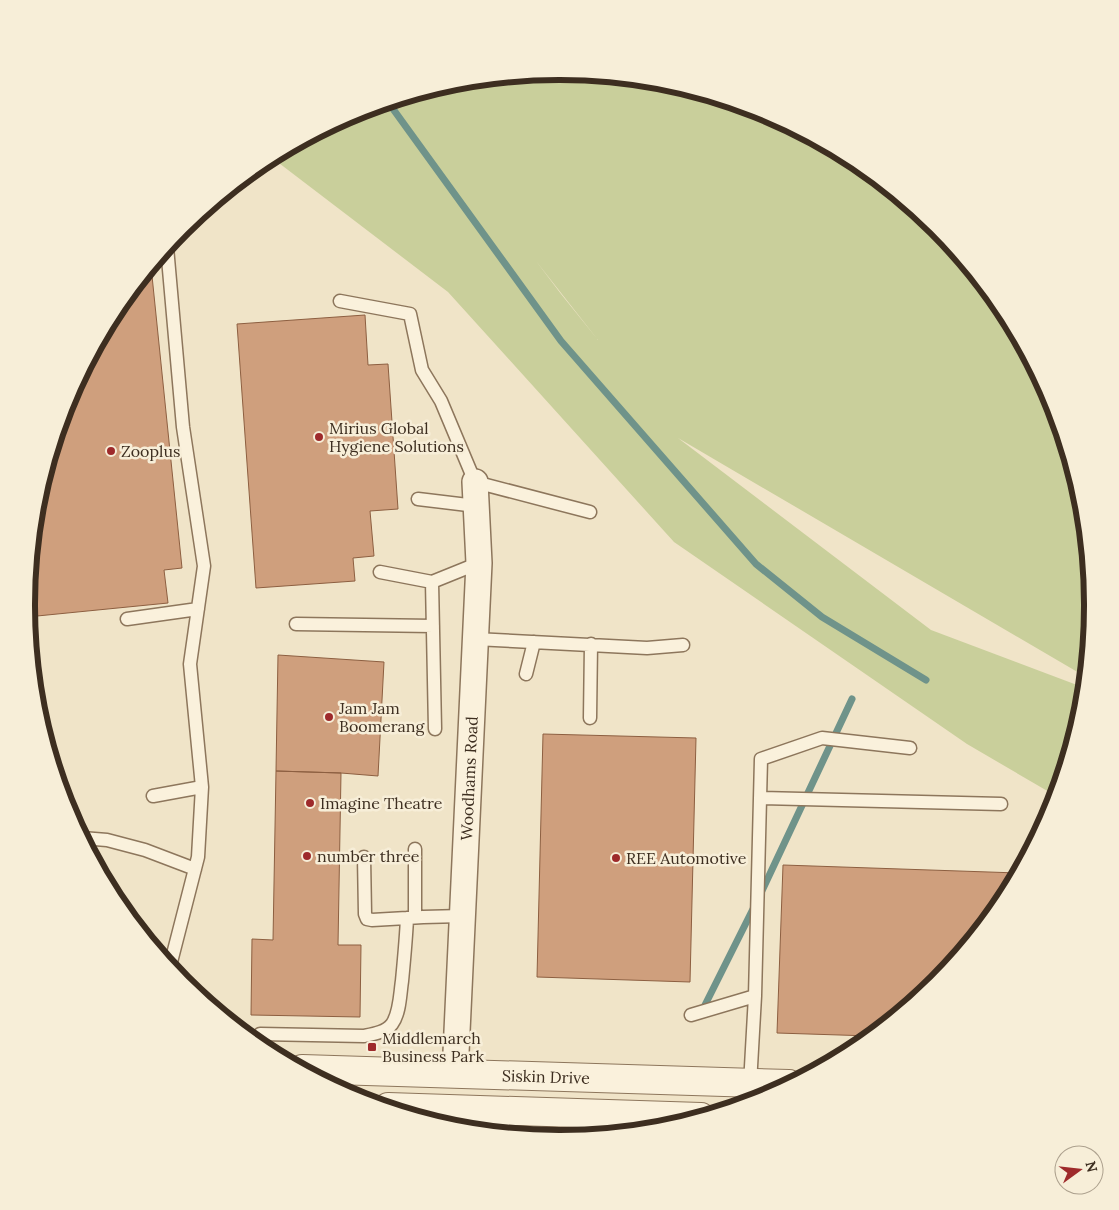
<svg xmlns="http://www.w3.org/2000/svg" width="1119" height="1210" font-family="Lora,serif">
  <rect width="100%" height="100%" fill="#f0e4c8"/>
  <path fill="#c9cf9b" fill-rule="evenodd" d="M560,72L664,82L764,112L856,162L937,228L1003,309L1052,401L1083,501L1093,605L1086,677L678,438L931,630L1085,688L1082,709L1056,796L967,744L674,542L448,292L271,157L356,112L456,82ZM536,261L598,340L561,294Z"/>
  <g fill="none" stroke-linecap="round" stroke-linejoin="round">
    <path stroke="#6f938a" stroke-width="7" d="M388,102L561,341L756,564L822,617L926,680
      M760,895L852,699
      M705,1005L754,907"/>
  </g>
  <path fill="#cf9f7d" stroke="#8d5f41" d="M151,266L182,568L164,570L168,603L27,617L26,605L37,501L67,401L116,309Z
    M365,315L368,365L388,364L398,509L370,511L374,556L353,558L355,581L256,588L237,324Z
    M278,655L384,662L378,776L341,773L276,771Z
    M543,734L696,738L690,982L537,977Z
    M276,771L341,773L338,945H361L360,1017L251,1015L252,939L273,940Z
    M783,865L1018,873L1003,901L936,982L871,1036L777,1033Z"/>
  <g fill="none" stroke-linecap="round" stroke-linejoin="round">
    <g stroke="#8d765c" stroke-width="15">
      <path id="service" d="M167,247L183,427L204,566L190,664L202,787L198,857L170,966
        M340,301L410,314L422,370L441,401L475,482L590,512
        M418,499L476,506
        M380,572L432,582L479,563
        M432,582L435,729
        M127,619L198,609
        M296,624L433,626
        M475,639L647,648L683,645
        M526,674L534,642
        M590,718L591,644
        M153,796L202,787
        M760,798L1001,804
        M82,838L107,840L145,850L195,869
        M415,849V917
        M364,857L365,914L367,919L372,920L407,918
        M691,1015L755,996
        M260,1034L364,1036C374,1034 386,1032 392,1024C400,1013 400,994 402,981C404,960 406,940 407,918L423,917L462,916
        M749,1102L755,996L761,759L822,738L910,748"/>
    </g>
    <g stroke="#8d765c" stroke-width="28">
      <g id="minor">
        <path id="s1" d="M455,1074L479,563L475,482"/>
      </g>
    </g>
    <g stroke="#8d765c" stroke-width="30">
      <g id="tertiary">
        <path id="s2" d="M302,1069L789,1084"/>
        <path d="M388,1107L701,1117"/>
      </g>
    </g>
    <use href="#service" stroke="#faf1dc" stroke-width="12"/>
    <use href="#minor" stroke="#faf1dc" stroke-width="25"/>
    <use href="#tertiary" stroke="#faf1dc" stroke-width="28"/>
  </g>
  <g fill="#9e2a2b" stroke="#f7eed8" stroke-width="2">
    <circle cx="319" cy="437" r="5"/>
    <circle cx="111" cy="451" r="5"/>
    <circle cx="329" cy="717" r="5"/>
    <circle cx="310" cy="803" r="5"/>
    <circle cx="307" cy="856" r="5"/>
    <circle cx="616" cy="858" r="5"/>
    <rect x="367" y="1042" width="10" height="10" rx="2.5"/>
  </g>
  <g text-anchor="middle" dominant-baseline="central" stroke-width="5" stroke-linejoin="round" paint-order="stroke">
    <g font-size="16" fill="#3d2e20" stroke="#f7eed8" text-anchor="start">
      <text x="329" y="428">Mirius Global<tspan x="329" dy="18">Hygiene Solutions</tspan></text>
      <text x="121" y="451">Zooplus</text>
      <text x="339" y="708">Jam Jam<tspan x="339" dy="18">Boomerang</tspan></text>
      <text x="320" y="803">Imagine Theatre</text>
      <text x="317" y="856">number three</text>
      <text x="626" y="858">REE Automotive</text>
      <text x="382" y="1038">Middlemarch<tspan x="382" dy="18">Business Park</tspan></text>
    </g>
    <g font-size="16" fill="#3d2e20" stroke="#f7eed8">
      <text stroke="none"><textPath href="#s1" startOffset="296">Woodhams Road</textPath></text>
      <text stroke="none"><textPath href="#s2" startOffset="244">Siskin Drive</textPath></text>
    </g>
  </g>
  <path d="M0 0H1119V1210H0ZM559 80H560A524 524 0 0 1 1084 604V606A524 524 0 0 1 560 1130H559A524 524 0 0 1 35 606V604A524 524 0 0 1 559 80Z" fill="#f7eed8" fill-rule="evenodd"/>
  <path fill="none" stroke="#3d2e20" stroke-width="6" d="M559 80H560A524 524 0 0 1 1084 604V606A524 524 0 0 1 560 1130H559A524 524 0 0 1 35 606V604A524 524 0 0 1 559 80Z"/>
  <g transform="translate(1079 1170) rotate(75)"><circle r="24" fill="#f7eed8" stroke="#ada18e"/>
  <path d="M0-4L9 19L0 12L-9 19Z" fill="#9e2a2b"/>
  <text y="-8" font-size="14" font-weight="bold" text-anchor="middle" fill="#3d2e20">N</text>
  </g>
</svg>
